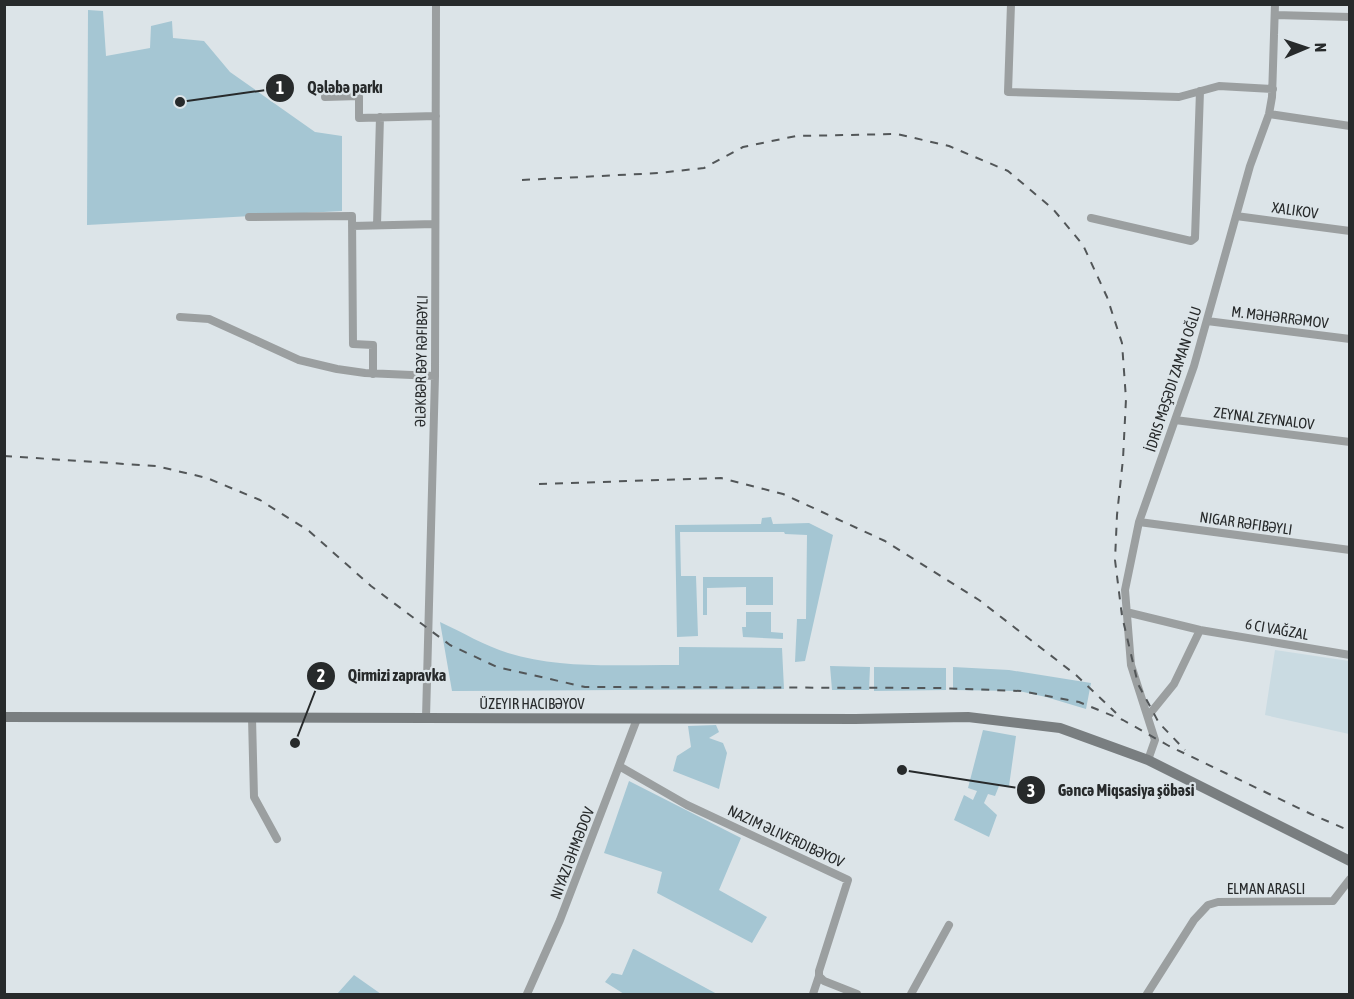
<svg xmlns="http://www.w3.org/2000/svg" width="1354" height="999" font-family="'Asap Condensed',sans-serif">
  <rect width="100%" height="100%" fill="#dce4e8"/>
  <path fill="#cadbe2" d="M1275,650L1349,661V734L1265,715Z"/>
  <path fill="#a5c6d3" d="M88,10L103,11L106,56L150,48L151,26L172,21L173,38L204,41L230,72L315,132L342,136V211L87,225Z
    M771,517L773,524L809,523L833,535L805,661L795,662L797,619H806L807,535L785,534L784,532H680L681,576H696L698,636L677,637L675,525L761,524L762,518Z
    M703,577H773V605H746V587L707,588V615H703Z
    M746,612H771V632L783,633V639L743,637L742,627H746Z
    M440,622C462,632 485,646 508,653C562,670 623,664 679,665V647L782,648L784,689L452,691Z
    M830,666L870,667L869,690H832Z
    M874,667L946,668V690L874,691Z
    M953,667L1009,670L1091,683L1086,709L1046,697L1019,691L953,690Z
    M716,725L719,732L709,738L723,743L727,753L719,789L673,771L677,756L691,747L688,726Z
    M983,730L1016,736L1009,786H999L995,796L988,794L984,803L997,815L989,837L954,820L964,795L973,800L977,791L968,788Z
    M629,781L741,838L719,890L767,917L752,943L657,893L662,872L604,853Z
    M633,949H634L717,994H624L605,982L612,973L622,975Z
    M354,975L381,994H337Z"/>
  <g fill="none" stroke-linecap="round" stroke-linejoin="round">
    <path stroke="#9b9fa0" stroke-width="8" d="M1011,4L1008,92L1179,97L1219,86L1273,89
      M1275,15L1350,17
      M325,97L359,96V118L436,116
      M1269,114L1350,126
      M1236,216L1350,231
      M249,217L352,216L353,344L373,345V374
      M1091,218L1191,241L1195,238L1200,91
      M377,225L380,117
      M352,226L435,224
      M180,317L209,319L299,360L337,369L365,373L435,376
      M1207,321L1350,339
      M1175,420L1350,442
      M1139,522L1350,550
      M1126,612L1200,630L1350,655
      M1148,716L1174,684L1200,630
      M252,718L254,797L277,839
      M426,718L435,376L436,4
      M1148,760L1155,740L1131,665L1125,590L1139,522L1194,366L1250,166L1269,114L1272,97L1275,4
      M619,766L687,805L848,880L819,971V976L824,981L857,994
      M527,994L560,920L637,719
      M813,994L819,976
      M911,994L949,925
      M1147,994L1194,920L1208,905L1218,902L1333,901L1350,879"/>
    <path stroke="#797e80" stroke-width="10" d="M4,717L855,719L968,717L1060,728L1148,760L1350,861"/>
    <path stroke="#525658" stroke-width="2" stroke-dasharray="8 8" stroke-linecap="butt" d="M522,180L659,173L704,168L743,147L796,136L897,134L949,146L1008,171L1053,209L1083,245L1107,297L1122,343L1126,399L1123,459L1117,515L1115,560L1122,616L1138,684L1159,723L1185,750
      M4,456L156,466L207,478L260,500L309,531L371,586L450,645L497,667L585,687L939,688L1021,691L1079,702L1123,720L1169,746L1311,814L1350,831
      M539,484L721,478L783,494L885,541L979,600L1076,675L1116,713"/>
  </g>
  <g text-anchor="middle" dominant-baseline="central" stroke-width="4.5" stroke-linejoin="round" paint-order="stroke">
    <g font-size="15" fill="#272a2b" stroke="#dce4e8">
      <text transform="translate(1295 210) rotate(8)">XALIKOV</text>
      <text transform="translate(1280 317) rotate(7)">M. MƏHƏRRƏMOV</text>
      <text transform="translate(421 361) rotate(-89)">ƏLƏKBƏR BƏY RƏFIBƏYLI</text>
      <text transform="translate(1173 379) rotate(-72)">İDRIS MƏŞƏDI ZAMAN OĞLU</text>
      <text transform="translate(1264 418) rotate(7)">ZEYNAL ZEYNALOV</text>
      <text transform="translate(1246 523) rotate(8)">NIGAR RƏFIBƏYLI</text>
      <text transform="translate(1277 629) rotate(10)">6 CI VAĞZAL</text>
      <text x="532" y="703">ÜZEYIR HACIBƏYOV</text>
      <text transform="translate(786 836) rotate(25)">NAZIM ƏLIVERDIBƏYOV</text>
      <text transform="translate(572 853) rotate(-69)">NIYAZI ƏHMƏDOV</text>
      <text x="1266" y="888">ELMAN ARASLI</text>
    </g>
  </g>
  <path fill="none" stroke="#272a2b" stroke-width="2" d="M180 102L280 88M295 743L321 676M902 770L1031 790"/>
  <g fill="#272a2b" stroke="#dce4e8" stroke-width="2">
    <circle cx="180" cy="102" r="6"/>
    <circle cx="295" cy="743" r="6"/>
    <circle cx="902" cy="770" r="6"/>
    <circle cx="280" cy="88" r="15"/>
    <circle cx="321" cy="676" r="15"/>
    <circle cx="1031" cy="790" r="15"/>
  </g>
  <g font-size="18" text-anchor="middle" font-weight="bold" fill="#fff">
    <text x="280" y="94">1</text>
    <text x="321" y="682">2</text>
    <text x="1031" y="797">3</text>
  </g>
  <g font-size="16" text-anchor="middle" font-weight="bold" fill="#272a2b" stroke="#dce4e8" stroke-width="4.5" stroke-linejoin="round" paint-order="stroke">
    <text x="345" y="93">Qələbə parkı</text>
    <text x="397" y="681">Qirmizi zapravka</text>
    <text x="1126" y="796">Gəncə Miqsasiya şöbəsi</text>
  </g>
  <rect width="1354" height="999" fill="none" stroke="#272a2b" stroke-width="12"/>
  <g transform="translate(1306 48) rotate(88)" stroke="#dce4e8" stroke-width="4.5" paint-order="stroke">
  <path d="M0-4.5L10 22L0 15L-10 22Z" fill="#272a2b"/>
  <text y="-9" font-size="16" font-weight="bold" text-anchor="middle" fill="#272a2b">N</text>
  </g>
</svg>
